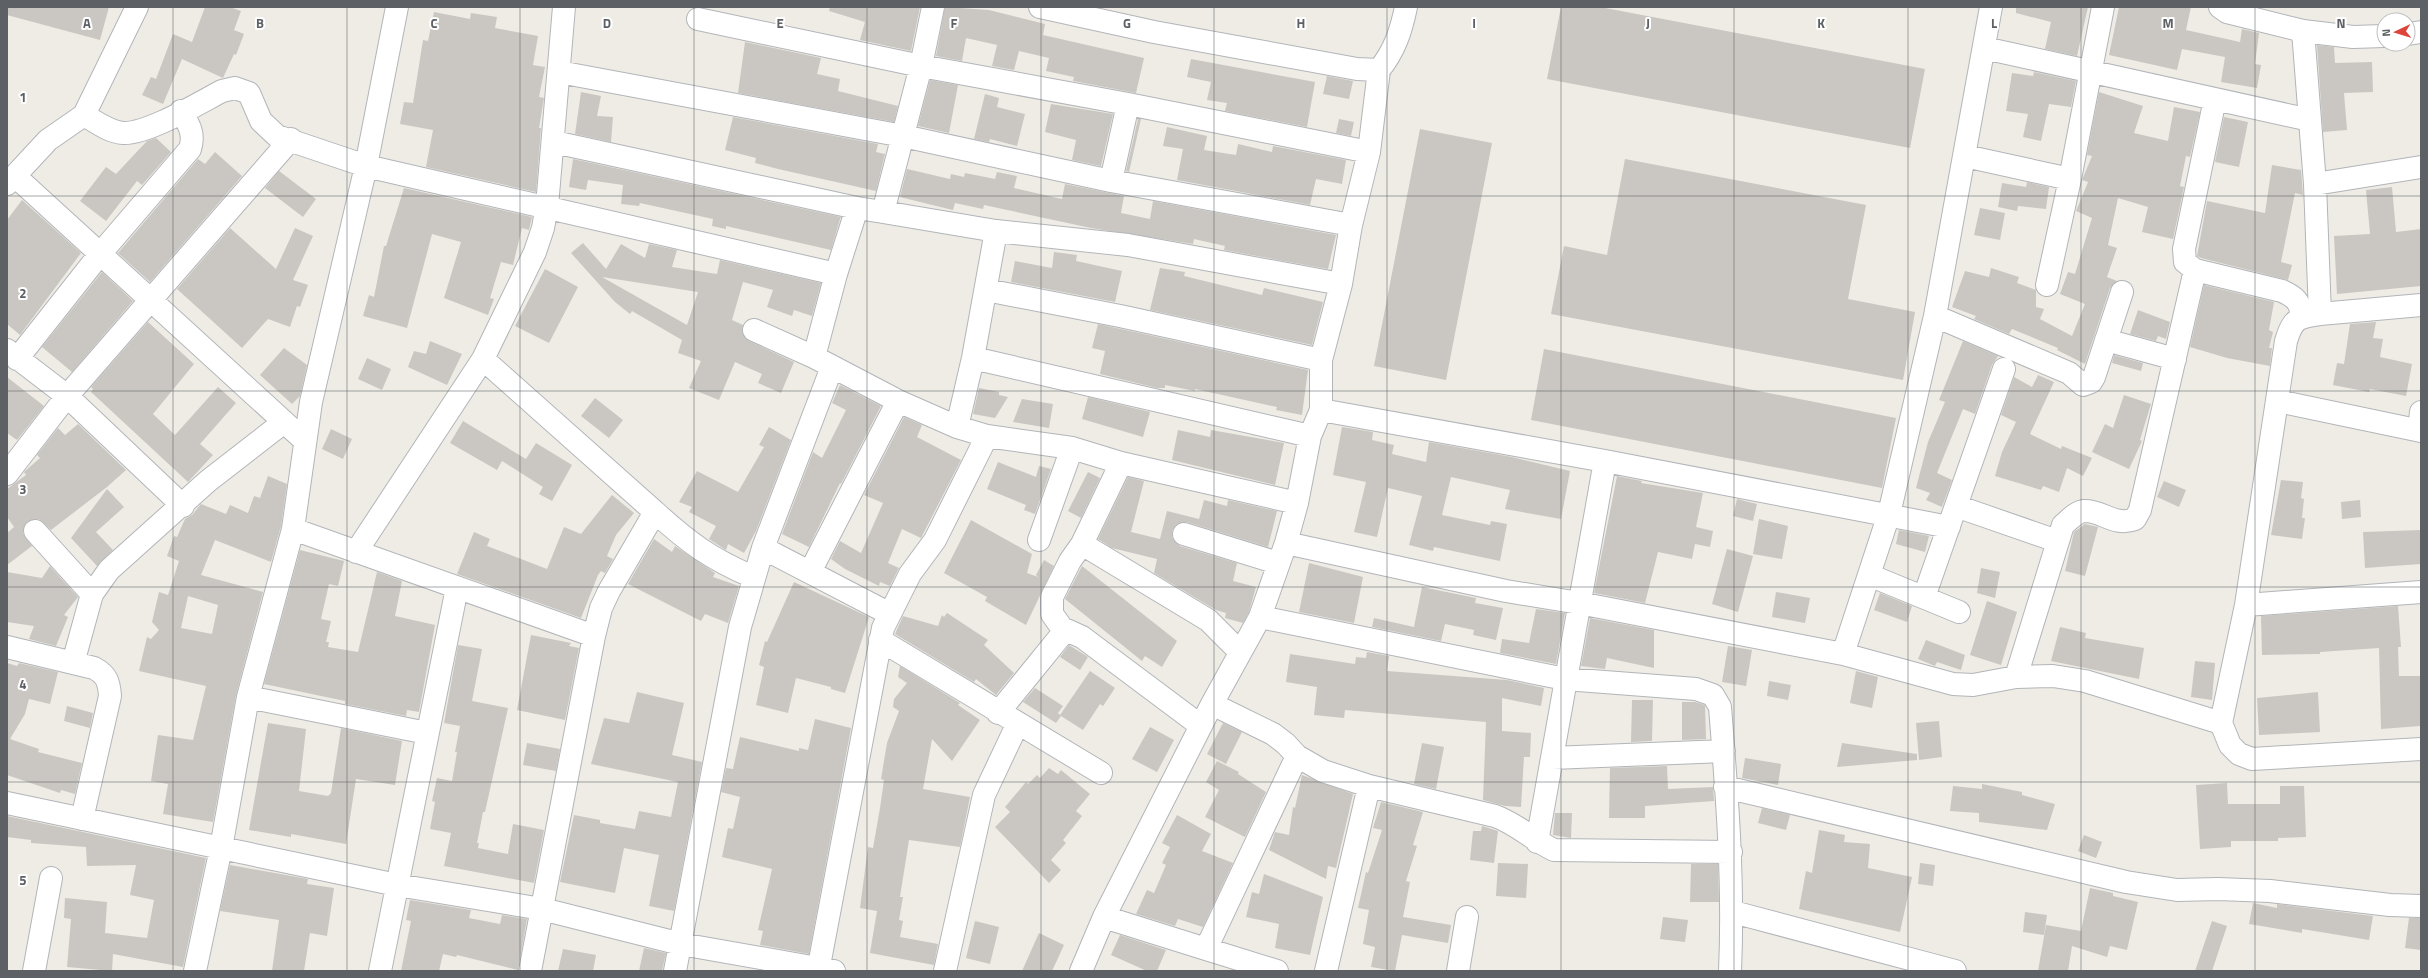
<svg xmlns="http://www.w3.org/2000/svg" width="2428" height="978" font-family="'Titillium Web',sans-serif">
  <rect width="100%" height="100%" fill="#eeece5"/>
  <path fill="#cac7c2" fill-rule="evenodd" d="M7,7H109L100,40L7,15Z
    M205,7H230L241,11L234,30L244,34L236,55L234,54L223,78L182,59L163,104L142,95L151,77L156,79L173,34L192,42Z
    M830,7H920L911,51L860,40L865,22L829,11Z
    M945,7L989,10L1045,24L1043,35L1144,58L1136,93L1073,81L1074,77L1046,71L1049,58L1019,51L1014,70L992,66L997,45L966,38L962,61L936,56Z
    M1561,7H1600L1925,69L1910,148L1547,79Z
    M2016,7H2088L2077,56L2045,49L2051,22L2016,13Z
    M2119,7H2191L2186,30L2240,42L2242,29L2259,33L2255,64L2261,65L2257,88L2221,82L2225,57L2182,49L2177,70L2109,55Z
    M434,12L470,19L471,13L497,17L495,28L538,36L533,65L545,67L539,97L544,98L539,128H541L536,192L426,167L433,130L400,124L404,102L413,103L423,40L428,41Z
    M745,42L821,58L817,74L840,79L838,91L898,106L894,122L738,93Z
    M2317,45L2334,47L2335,63L2372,62L2373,92L2344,93L2347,130L2323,132Z
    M1191,59L1315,82L1307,127L1225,111L1227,103L1207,100L1211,82L1187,77Z
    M2034,72L2076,81L2071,107L2049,104L2041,141L2023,137L2028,114L2006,111L2012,73L2033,76Z
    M1327,76L1353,81L1349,99L1323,94Z
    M930,80L958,85L949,133L918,126Z
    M581,92L601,96L597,116L613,117L611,142L575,134Z
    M2099,92L2143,106L2134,133L2168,141L2174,107L2200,112L2190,157L2186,156L2180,186L2184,187L2173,239L2142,232L2148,207L2118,198L2108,245L2117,248L2107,277L2117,281L2110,288L2085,364L2057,350L2058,348L2012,329L2009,334L1974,319L1976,316L1952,307L1965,271L1989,277L1991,268L2019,277L2017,283L2036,290V307L2044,309L2040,319L2072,336L2085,304L2060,294L2068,272L2075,274L2092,218L2076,211L2088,182L2082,180L2092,156L2087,155Z
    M985,94L999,98L997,107L1025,114L1017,146L990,139L989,142L974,139Z
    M1051,104L1113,114L1101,166L1072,160L1076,140L1045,132Z
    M733,117L878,144L876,152L885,154L876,191L778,169L755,163L756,158L725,150Z
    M2224,117L2248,122L2239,167L2215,162Z
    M1138,119H1141L1129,172L1126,171Z
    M1339,119L1354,122L1351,136L1336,133Z
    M1167,127L1207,136L1204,150L1236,155L1238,144L1272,152L1273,146L1346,160L1342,184L1316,179L1310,205L1177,180L1183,149L1163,146Z
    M1420,129L1492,143L1446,380L1374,366Z
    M156,138L171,152L142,185L137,181L106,221L80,201L106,167L116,174L147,141Z
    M215,152L242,176L150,282L118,253L198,159L205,164Z
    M573,159L841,217L840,219L831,250L726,226V229L712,226L713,219L640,203L639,206L621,204L623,185L588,180L586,190L569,187Z
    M1625,159L1866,205L1848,299L1915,312L1903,380L1551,314L1564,246L1607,255Z
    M2272,165L2301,170L2303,195L2295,193L2281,262L2292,265L2288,280L2201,258L2197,256L2207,201L2265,213Z
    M907,169L950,179L951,174L964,177L965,173L995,179L997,172L1017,176L1014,188L1062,199L1065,184L1124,196L1121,213L1150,219L1153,201L1336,235L1328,269L1224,250L1225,246L1194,239L1193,244L1091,228L984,205L983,209L955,203L953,210L928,204L900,197Z
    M279,171L316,199L303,217L265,188Z
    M2027,182L2049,187L2046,209L2018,206L2017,211L1998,207L2002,183L2026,187Z
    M2392,187L2396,232L2421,229V286L2337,294L2334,236L2370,234L2366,190Z
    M404,188L532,217L529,230L522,228L513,265L501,262L490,298L494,299L488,315L444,298L461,242L432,234L407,328L363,316L369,295L374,297L384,246H386Z
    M22,200L81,253L20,335L7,324V220Z
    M1980,208L2005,213L2000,240L1974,235Z
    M230,228L276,269L295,228L313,236L293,280L308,285L300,307L297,306L290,327L268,319L242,348L177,289Z
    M583,243L606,269L621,244L645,258L649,244L677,250L672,267L717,274L720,260L821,283L812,316L794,310L792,316L767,307L773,290L743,282L732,320L743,325L742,332L749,341L794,362L781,393L758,383L762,374L735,362L719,400L689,388L701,361L678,353L682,340L632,311L630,314L615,302L571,253ZM602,277L698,292L687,325Z
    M1054,252L1077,255L1076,261L1122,271L1115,302L1011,282L1015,261L1052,268Z
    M1160,268L1185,272L1184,276L1262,295L1264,288L1323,302L1312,345L1150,310Z
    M545,269L578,287L549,343L515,326Z
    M102,272L133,301L72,372L42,347Z
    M2204,285L2274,302L2269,330L2273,332L2269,348H2272L2270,366L2227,358L2190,347Z
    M2138,310L2170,322L2166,339L2158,336L2156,341L2130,334Z
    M148,322L194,364L153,414L175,435L218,387L236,403L200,444L213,455L188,482L91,392L93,389L91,387Z
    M2376,322L2373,338L2383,339L2380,357L2412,364L2406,396L2370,389L2369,392L2333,385L2337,363L2344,364L2350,324Z
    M1098,324L1308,370L1302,415L1276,410L1277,407L1195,389V391L1165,385V388H1157L1100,374L1105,351L1092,348Z
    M430,341L462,354L447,385L408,367L414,351L426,354Z
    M1963,341L1998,356L1992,365L1975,414L1963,409L1937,473L1952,480L1942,507L1926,500L1930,493L1916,488L1928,442L1945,402L1939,400Z
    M284,348L307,365L300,396L292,404L260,375Z
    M1544,349L1896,418L1882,488L1531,420Z
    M2114,355L2143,363L2141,371L2112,363Z
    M367,358L391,369L382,390L358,379Z
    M2038,375L2054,382L2030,434L2061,449L2062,446L2092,458L2083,476L2067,468L2059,492L2043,486L2041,490L1995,476L2002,452L2016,422L2001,415L2014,377L2032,387Z
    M7,377L44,406L17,440L7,433Z
    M840,385L881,406L841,484L840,483L809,547L782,534L813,452L822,458L846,410L832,403Z
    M979,388L999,392V395L1008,397L995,418L973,414Z
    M2124,395L2151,404L2140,440L2142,441L2129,469L2092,452L2105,424L2113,428Z
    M1088,397L1150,412L1143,437L1082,419Z
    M595,398L623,420L609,438L581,416Z
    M1022,399L1053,404L1049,428L1013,422Z
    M904,417L922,425L917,437L961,460L921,538L902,529L888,563L899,568L890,586L880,582L879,586L845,569L831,559L840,541L861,553L883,503L864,495Z
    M463,421L526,459L536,443L572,465L552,501L539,494L543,487L502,461L497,470L450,443Z
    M78,424L126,470L107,487L51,530L39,519L27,522L23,533L32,546L7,565V533L14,527L7,517V489L26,475L24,472L40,458L37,455L58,428L65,435Z
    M769,427L791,440L756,531L744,553L728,544L726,550L709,539L716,526L689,512L692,507L679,502L697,471L738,492L764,447L759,445Z
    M1342,427L1373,432L1372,440L1394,445L1392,454L1426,462L1429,442L1512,457L1570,471L1561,519L1505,509L1510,490L1451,477L1442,515L1490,525L1491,521L1507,524L1500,561L1434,547L1433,551L1409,545L1422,496L1388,488L1377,537L1354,532L1366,482L1333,475Z
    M331,429L352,439L343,459L322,449Z
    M1178,430L1210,437L1211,430L1284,443L1275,485L1172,460Z
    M998,462L1036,477L1039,466L1051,469L1035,514L1024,510L1026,505L987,489Z
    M1088,472L1100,478L1081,518L1068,511Z
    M268,476L287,484L281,526L271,562L215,540L201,575L263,592L236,695L213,822L163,814L168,784L151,781L158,735L193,740L206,686L139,671L147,637L151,639L159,630L152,622L159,592L168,595L179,561L167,556L174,536L177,537L185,519L192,515L201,504L226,514L230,505L248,513L254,496L260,498ZM188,596L218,605L212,634L181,628Z
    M1617,476L1642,481L1641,483L1703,493L1696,527L1713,531L1710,547L1695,544L1692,559L1658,552L1645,603L1594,593Z
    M1128,477L1144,481L1131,532L1160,539L1167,511L1199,519L1204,500L1227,506L1228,500L1277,511L1268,547L1187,522L1176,525L1172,531V537L1180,546L1237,563L1233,581L1256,587L1249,612L1243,623L1225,618L1226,613L1216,610L1154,573L1157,559L1112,548L1098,539Z
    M2281,480L2303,482L2301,498L2304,499L2302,518H2305L2302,539L2271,535Z
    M2164,481L2186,490L2179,507L2157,497Z
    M107,489L124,507L96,532L113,550L97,566L71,538Z
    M612,495L634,513L616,535L607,556L613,559L605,573L601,571L598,575L581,618L457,574L474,532L490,539L487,546L547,569L564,527L581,534Z
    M1737,499L1757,504L1753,521L1733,516Z
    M2360,500L2361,517L2342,519L2341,502Z
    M1759,519L1788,526L1782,559L1753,554Z
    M971,520L1032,554L1027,573L1038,577L1036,575L1044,560L1054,566L1026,625L985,601L987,597L944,573Z
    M2085,524L2098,527L2085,576L2065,571L2074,532Z
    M1899,530L1929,536L1925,552L1896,544Z
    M2421,530V564L2365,568L2363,532Z
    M654,539L672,552L675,546L715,573L713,577L739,586L728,623L705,614L701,621L628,584Z
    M1727,549L1753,556L1738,612L1712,604Z
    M300,550L344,561L338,586L329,584L321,619L331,621L326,642H329L328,647L358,652L377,572L402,581L395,616L435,625L419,712L407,710L406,716L345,704V701L264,684Z
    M1309,563L1363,577L1354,623L1299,612Z
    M50,566L78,597L64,615L68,617L56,646L29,639L34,626L7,622V572L42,578Z
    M1082,566L1177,641L1162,667L1145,656L1142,661L1065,599Z
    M1981,568L2000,572L1995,598L1977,593Z
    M794,582L869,617L845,693L831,689V687L796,678L788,713L756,705L764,667L759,665L765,641L767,642Z
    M1422,587L1476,598L1475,603L1503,608L1496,640L1473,635L1474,630L1445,624L1441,641L1372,627L1374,618L1414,627Z
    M1776,592L1810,598L1805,623L1772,617Z
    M1880,593L1912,606L1907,622L1874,610Z
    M1987,601L2017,612L2001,665L1970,655Z
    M2398,606L2401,647H2398L2399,676H2421L2420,726L2381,729L2379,648L2320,652V654L2262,655L2261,616Z
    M1536,609L1565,613L1556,664L1500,653L1502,639L1529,643Z
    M947,613L988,640L984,645L1014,673L996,695L976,679L974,682L895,634L903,616L938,626L942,615L944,617Z
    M1590,618L1654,630V668L1607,658L1605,669L1581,666Z
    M2060,627L2086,633L2085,638L2144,648L2139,679L2051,661Z
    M531,635L571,643L569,646L579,648L565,720L517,710Z
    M1926,640L1965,655L1961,670L1937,662L1935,666L1918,659Z
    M458,645L482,649L472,701L508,708L485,812H483L477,843H479L478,848L508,854L513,824L544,830L534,883L444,866L451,833L430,829L435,802L432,801L437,778L452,781L457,752H455L460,726L444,723Z
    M1069,645L1088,657L1080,670L1060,657Z
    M1728,646L1752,650L1746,686L1722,682Z
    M1367,652L1389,656L1387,671L1507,680L1544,688L1541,706L1502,698V731L1531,733L1530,757H1524L1521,807L1505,806L1483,800L1486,722L1345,710L1344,718L1314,715L1317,687L1286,682L1290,654L1355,664L1356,657L1366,658Z
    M2195,661L2215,663L2212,700L2191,697Z
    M7,663L17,666L19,663L58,672L50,704L29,699L25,714L10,739L39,749L38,752L82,763L75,794L61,790L60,793L7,775Z
    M900,666L960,703L958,705L980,720L952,761L932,739L923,789L970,797L960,847L909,840L900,897H903L899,920L903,921L900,937L938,944L934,965L870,953L877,911L860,908L868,847L873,848L880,808L884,780L881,779L887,743L899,711L893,707L894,699L907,683L898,677Z
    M1090,671L1115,688L1103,706L1100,704L1083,730L1061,716L1056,723L1023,702L1035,688L1063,706L1058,713L1060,715Z
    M1856,671L1878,677L1872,708L1850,703Z
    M1769,681L1791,685L1788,700L1767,696Z
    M637,692L684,703L672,755L702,762L674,911L649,906L659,855L624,848L615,893L560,882L574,815L600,820V823L635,829L639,811L671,817L678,782L591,764L604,718L629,723Z
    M2318,692L2320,732L2259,735L2257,698Z
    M1632,700H1653L1652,741L1631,742Z
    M1682,702H1695L1705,705L1706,739L1682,740Z
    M67,706L93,713L90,728L64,721Z
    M815,719L851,728L809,954L760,945L763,931L758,930L772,869L722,857L728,828L733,829L740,797L721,792L726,768L733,769L740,737L799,751V748L808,750Z
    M1939,721L1942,757L1919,760L1916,723Z
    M268,723L306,729L299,791L328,796L331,793L341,728L402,741L395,785L356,779L346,844L291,834V837L249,830Z
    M1223,723L1242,732L1226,764L1207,754Z
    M1150,727L1174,740L1157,772L1132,759Z
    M527,743L560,749L556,771L523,765Z
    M1422,743L1444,747L1436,789L1414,784Z
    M1842,743L1917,754V760L1837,767Z
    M1745,758L1781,764L1778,785L1742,778Z
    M1217,761L1239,772L1238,774L1266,792L1245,837L1205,817L1219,790L1206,782Z
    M1667,766L1668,789L1713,787L1714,801L1645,806V818H1609L1610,768Z
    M1049,768L1058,774L1061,770L1090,794L1076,811L1082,816L1063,840L1066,843L1051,860L1061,870L1049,883L995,827L1010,812L1005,807L1026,782L1028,784L1037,775L1040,778Z
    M1302,775L1353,794L1336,868L1328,866L1326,879L1269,850L1275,832L1289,835L1293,807L1295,808Z
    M2227,783L2228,804H2280V786H2304L2306,837L2278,838V841H2231V847L2200,849L2196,785Z
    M1982,784L2022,792V795L2055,804L2047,830L1979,822V813L1950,811L1953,786L1982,789Z
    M1381,802L1423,812L1413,845L1417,846L1406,881L1410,882L1403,917L1451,925L1448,943L1402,935L1395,971L1371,967L1375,947L1363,944L1369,910L1358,908L1366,872L1368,873L1382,830L1373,828Z
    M1762,808L1790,815L1786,830L1758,823Z
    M1555,813H1572L1571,838L1553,835Z
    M1177,815L1211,834L1202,851L1233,863L1203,927L1178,919L1175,926L1136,914L1147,890L1154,893L1166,865L1162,863L1170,847L1162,843Z
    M7,816L206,858L183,967L113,954L112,971L67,967L71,919L64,918L65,898L107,902L105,933L147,938L154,900L130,895L136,865L87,866L86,847L31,843V840L7,837Z
    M1482,826L1498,831L1494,863L1470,860L1473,831H1481Z
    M1819,830L1845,835L1844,842L1870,844L1868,868L1912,877L1900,932L1799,909L1806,871L1812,873Z
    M2084,835L2102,842L2096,858L2078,851Z
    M1498,863L1528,864L1526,898L1496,896Z
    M1920,863L1935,865L1933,886L1918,884Z
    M1691,864H1718L1719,902H1690Z
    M230,865L308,879L307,884L334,888L327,936L310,933L304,971H272L279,920L220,911Z
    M1264,874L1323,897L1310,955L1275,948L1279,924L1246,917L1252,892L1259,894Z
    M2090,888L2113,893V896L2138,902L2127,950L2110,946L2107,957L2072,946L2068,971H2038L2046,925L2081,931Z
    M410,900L471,910L469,918L500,924L502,915L527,919L518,970L457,955L456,957L443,954L439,971H401L411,921L406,920Z
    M2253,903L2277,908V904L2373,916L2369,940L2302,929V933L2249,924Z
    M2025,912L2047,915L2044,935L2023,932Z
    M1663,917L1688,920L1685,942L1660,939Z
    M2409,918H2421V950L2405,948Z
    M975,921L999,927L990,964L966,958Z
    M2212,921L2227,926L2212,971H2195Z
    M1039,933L1064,945L1052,971H1022Z
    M1120,935L1166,950L1157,971H1147L1111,955Z
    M644,948L666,953L662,971H639Z
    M563,949L596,955L593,971H558Z"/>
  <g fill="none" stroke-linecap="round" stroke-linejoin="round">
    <g stroke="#b2b5b9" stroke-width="24">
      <path id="minor" d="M1040,7L1154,32L1357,69L1379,70C1395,50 1401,31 1406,7
        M2220,7L2227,12L2303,31L2353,37L2384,36
        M698,19L921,66L1128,104L1111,181
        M2303,31L2315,184L2320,314L2421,305
        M2408,34L2421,32
        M1984,48L2310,120
        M559,72L903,136L1111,181L1351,225
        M1128,104L1369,152
        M84,115C96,122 109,132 123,133C148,134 199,103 222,91L235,88L249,93L261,121L277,136L366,166L836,274
        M554,142L857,208
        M1965,156L2070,179
        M15,176L305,441
        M7,184L48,140L84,115L137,7
        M2315,184L2421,167
        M883,212L996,231L973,358L957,427
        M996,231L1128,245L1341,284
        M2195,270L2282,291C2295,297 2300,301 2302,316
        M2047,285L2070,179L2103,7
        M986,290L1120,316L1321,360
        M2320,314C2297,317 2293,319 2286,341L2246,605L2421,592
        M1935,316L2069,373L2083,385L2091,382L2094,377L2122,292
        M754,330L814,357L898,401L957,427L987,436L1072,448L1121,463L1297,503
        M2106,340L2175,359
        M7,350L67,396L183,506
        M814,357L836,274L857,208L883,212L921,66L933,7
        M973,358L1310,436
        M17,359L100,254L190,149C195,134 189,125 181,111
        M483,359L655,512L609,591L601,608L594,636L530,971
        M2278,401L2421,431
        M1321,410L1605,461L1949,527
        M2419,430L2421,412
        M7,474L67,396L291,139
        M1956,506L2057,541
        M655,512C689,543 711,559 753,577
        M293,529L594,636
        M35,531L92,594
        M1184,534L1278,563
        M1039,540L1072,448
        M1286,543L1506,591L1579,603L1843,654L1889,514L1935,316L1991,7
        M1082,544L1208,620L1240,652
        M763,548L890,614
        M356,552L483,359L535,252L543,228L547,206L564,7
        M810,572L898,401
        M1869,575L1959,612
        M1924,597L2004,369
        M2246,605L2221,723L2230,745L2239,754L2252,759L2421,749
        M1260,617L1565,679L1696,689L1713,695L1720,707C1727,795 1734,883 1730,971
        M1062,628L1052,614V597L1070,561L1082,544L1121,463
        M880,640L1101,773
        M7,647L94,668C107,675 109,682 110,696L82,819
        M1843,654L1953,684L1973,685L2016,677L2063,525C2069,520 2076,512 2084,511C2102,510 2114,527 2135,519L2140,510L2195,270L2185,262L2184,249L2215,99
        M73,663L92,594L109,570L208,481L284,422
        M2016,677L2053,676L2085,681L2221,723
        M248,697L427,733
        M1212,704L1273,734L1286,744L1297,756L1323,771L1369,786L1495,816C1517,824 1533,840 1554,850L1731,852
        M998,713L1063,633L1062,628L1082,637L1201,726
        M1552,758L1724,751
        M1725,787L2126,882L2177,890L2218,889L2270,891L2390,905L2421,906
        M7,803L397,885L542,909L681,944L834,971
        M1537,842L1605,461
        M1733,912L1955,971
        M1104,917L1206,949L1297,756
        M1206,949L1277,971
        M34,971L51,878
        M195,971L221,848L248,697L293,529L311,402L366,166L397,7
        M380,971L457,588
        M675,971L740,627L763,548L832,367
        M818,971L883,628L910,574L935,540L987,436
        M945,971L984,795L1017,725
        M1081,971L1104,917L1212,704L1260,617L1286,543L1297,503L1310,436L1321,410V360L1341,284L1351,225L1369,152L1379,70
        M1326,971L1369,786
        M1458,971L1467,917"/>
    </g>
    <use href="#minor" stroke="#fff" stroke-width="22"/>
  </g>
  <path fill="none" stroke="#5d6064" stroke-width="1" stroke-opacity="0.55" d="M173,7V971M347,7V971M520,7V971M694,7V971M867,7V971M1041,7V971M1214,7V971M1387,7V971M1561,7V971M1734,7V971M1908,7V971M2081,7V971M2255,7V971M7,196H2421M7,391H2421M7,587H2421M7,782H2421"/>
  <g font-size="13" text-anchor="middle" font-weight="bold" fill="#5d6064" stroke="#fff" stroke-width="4" stroke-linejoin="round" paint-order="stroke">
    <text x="87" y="28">A</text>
    <text x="260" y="28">B</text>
    <text x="434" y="28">C</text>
    <text x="607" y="28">D</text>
    <text x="780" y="28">E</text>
    <text x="954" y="28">F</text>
    <text x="1127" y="28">G</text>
    <text x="1301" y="28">H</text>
    <text x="1474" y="28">I</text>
    <text x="1648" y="28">J</text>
    <text x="1821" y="28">K</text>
    <text x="1994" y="28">L</text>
    <text x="2168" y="28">M</text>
    <text x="2341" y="28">N</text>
    <text x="23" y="102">1</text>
    <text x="23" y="298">2</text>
    <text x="23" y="494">3</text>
    <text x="23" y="689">4</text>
    <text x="23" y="885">5</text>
  </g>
  <rect width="2428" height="978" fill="none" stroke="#5d6064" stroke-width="16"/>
  <g transform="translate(2396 32) rotate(266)"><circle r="19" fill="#ffffff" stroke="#bebfc1"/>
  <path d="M0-3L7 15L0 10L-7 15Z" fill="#dd453c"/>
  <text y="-6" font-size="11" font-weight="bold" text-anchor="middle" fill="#5d6064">N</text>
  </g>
</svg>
